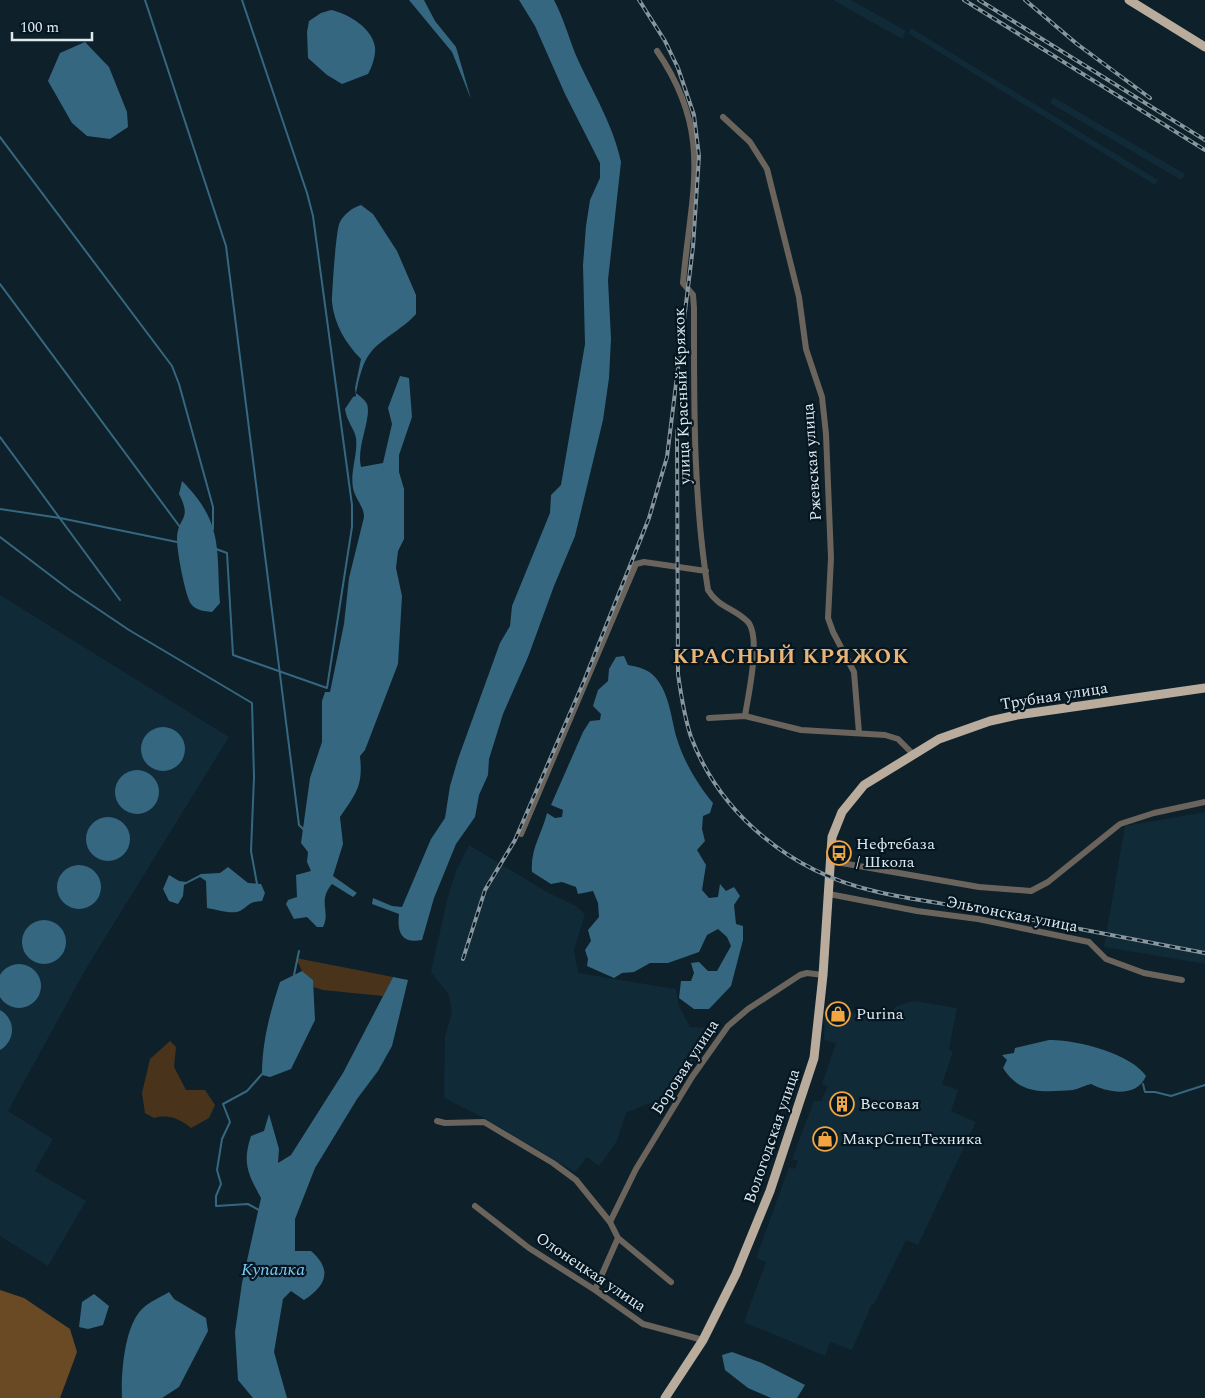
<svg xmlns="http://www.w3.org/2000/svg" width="1205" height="1398" font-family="Spectral,serif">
  <rect width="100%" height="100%" fill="#0e2029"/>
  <path fill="#102a38" d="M833,0H851L906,31L902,39Z
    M911,28L1158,180L1155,185L908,33Z
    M1053,97L1185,174L1181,180L1050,103Z
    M0,595L229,737L87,967L8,1111L53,1139L35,1171L86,1201L48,1266L0,1236Z
    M1205,812V964L1104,947L1125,826Z
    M469,845L547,892L576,906L585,914L574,950L578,973L676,989L679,1006L690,1027L714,1028L671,1094L626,1113L617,1141L599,1166L587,1157L575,1172L484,1118L444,1098L445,1036L452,1013L449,995L431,972L447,900L456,871Z
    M914,1001L957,1008L949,1049L953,1052L942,1084L958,1090L951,1111L976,1122L918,1245L906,1240L874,1304H872L852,1350L830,1342L825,1356L744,1322L766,1262L756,1258L789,1167L795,1169L798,1161L792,1159L814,1101H821L828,1086L822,1084L836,1043L824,1040L825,1007L887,1020L896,1006Z"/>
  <path fill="#49341b" d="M296,958L393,977L383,996L323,990L313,987V980L302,971Z
    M170,1041L176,1047L174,1067L186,1090H205L215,1105L209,1118L191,1128C180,1119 169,1114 154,1118L145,1113L142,1093L150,1059Z"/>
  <path fill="#694a25" d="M0,1290L24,1298L70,1329L77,1352L60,1398H0Z"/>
  <path fill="#366781" d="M409,0H424L435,21L456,47L471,99L452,52Z
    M519,0H554C563,17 568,35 575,53C591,90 613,123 621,162L608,280L611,339L609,378L603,420L575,536L554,586L528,657L503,714L489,759L488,775L479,795L475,817L456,844L434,898L422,940C401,944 397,932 399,914L372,904L373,898L392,906L402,907L431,839L445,818L450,786L458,759L500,643L510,626L512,606L550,513L551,495L561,485L585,344L583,265L586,226L590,200L600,178V163L565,94L535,26Z
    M331,10C349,14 372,28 375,47C376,55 372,67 368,74L342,84L327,75L308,58L307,32L309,21L321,13Z
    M85,42L109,67L127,112L128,127L110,139L87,136L72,123L48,81L60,53Z
    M361,205L373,214L397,251L416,295V314C404,328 380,340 371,352C362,363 359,379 356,393C360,396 365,400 367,404C372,418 356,447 361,467L383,463L392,424L388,408L400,376L409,378L412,417L399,455V472L404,489V539L398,551L396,568L402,596L398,664L365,750L360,756C363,786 357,792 340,817L343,844L333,876L357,893L353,897L332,884C317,902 331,911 323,927H317L307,917L294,919L286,904L288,900L297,897L296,875L311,871L307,862L308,852L301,843L310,778L322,742V701L325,692H330L344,624L349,578L364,517C364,506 355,499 353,488C350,471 358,455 356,438C355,430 347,422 345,409L353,397L356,396L355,388L361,359C346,344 334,324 332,302C332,292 336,227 340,222C344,214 352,208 361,205Z
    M182,481C224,523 216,549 220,603L212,612C205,611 196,611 191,604C185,595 177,551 177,540C177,516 193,521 179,494Z
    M624,656L628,665C638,667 648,669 655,677C670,694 671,719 677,739C684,762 698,785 713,803L710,813L703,816L702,829L705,841L697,850L706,865L702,890L709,898L718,897L720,884L726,891L734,887L740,896L734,905L736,924L743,926V940L731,986L709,1009H694L679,998L681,981H691L694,973L691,963L699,962L708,971H717L731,946L727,937L718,929L707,935L699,952L668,963H650L634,972L622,973L614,978L587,966L588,959L585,950L591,941L588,930L599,917L598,903L593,891L578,894L576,887L562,882L551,884L532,872C530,849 542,834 547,813L555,818L562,817L563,810L551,805L583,732L590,721L600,720L601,714L593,706L598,690L608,681L609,669L616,657Z
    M141 749a22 22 0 1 1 44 0a22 22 0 1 1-44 0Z
    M115 792a22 22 0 1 1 44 0a22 22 0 1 1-44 0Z
    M86 839a22 22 0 1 1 44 0a22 22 0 1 1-44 0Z
    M57 887a22 22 0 1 1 44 0a22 22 0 1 1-44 0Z
    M228,867L248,883L261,884L265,893L262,901C248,902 250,905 240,911C232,915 215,909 207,908L206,881L200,877L184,885L183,896L178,904L169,901L163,889L169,875L179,881L186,882L201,874L220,873Z
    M22 942a22 22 0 1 1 44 0a22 22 0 1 1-44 0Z
    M-3 986a22 22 0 1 1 44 0a22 22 0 1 1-44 0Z
    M302,971L313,980L315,1020L291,1069L270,1077L262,1075C262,1042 270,1012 280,982Z
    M393,977L408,980L392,1046L378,1071L357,1099L315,1168L295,1219V1251H311C333,1270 326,1286 304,1300L291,1291L283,1299L274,1352L287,1398H253L238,1380L235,1332L242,1283L261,1198C248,1174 242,1163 251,1136L264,1131L269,1114L279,1149L278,1163L291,1155L343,1073Z
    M0,1010C16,1019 16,1040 0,1050Z
    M1049,1040C1075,1039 1132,1054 1146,1076C1137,1098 1108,1093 1091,1084C1085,1085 1079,1089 1073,1090C1044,1092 1020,1095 1003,1068L1007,1060L1002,1055L1014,1053L1015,1048Z
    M169,1292L174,1299L206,1318L208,1331L179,1387L162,1398H122C121,1374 124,1327 142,1309C149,1302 161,1297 169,1292Z
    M94,1294L109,1306L103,1325L88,1329L79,1327L82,1302Z
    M732,1352L762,1363L805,1385L797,1398H771L748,1388L725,1370L722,1355Z"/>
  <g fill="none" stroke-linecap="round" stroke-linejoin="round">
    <path stroke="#366781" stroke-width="2" d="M145,0L226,246L299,825L304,830
      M0,137L172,366L179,384L213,507V529
      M0,284L180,527
      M0,437L120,600
      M0,509L60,518L177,542
      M0,537L71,591L129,630L252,703L254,777L251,851L257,884
      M216,549L227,553L233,655L327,688L352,527V505L313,216L307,193L242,0
      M294,975L299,951
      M1143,1084L1145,1092H1155L1171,1096L1205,1085
      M259,1210L248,1204L216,1206V1196L221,1184L217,1170L222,1139L230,1122L223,1104L247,1091L263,1073"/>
    <path stroke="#6a645d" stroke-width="6" d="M657,51C714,134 691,191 683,283L693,295L694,308C694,402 693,497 708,590C718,607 734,608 747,621C762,635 748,696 745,716
      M723,117L750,142L767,169L799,297L806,349L822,397L826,434L831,558L828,618L833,632L854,672L859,733
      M709,718L745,716L801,730L885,735L898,739L913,754
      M521,834L636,564L644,562L706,571
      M830,861L979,887L1031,891L1048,882L1120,824L1154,813L1205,802
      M829,894L917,911L978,919L1089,942L1106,959L1144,973L1182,980
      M437,1121L445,1123L484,1122L553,1163L576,1180L610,1222L618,1238L671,1282
      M475,1206L529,1248L595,1290L643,1324L703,1340
      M610,1222L636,1169L692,1077L728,1026L748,1009L800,975L807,973L823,975
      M595,1290L618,1238"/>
    <path stroke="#b9ac9d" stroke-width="9" d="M1129,0L1205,47
      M665,1398L703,1340L736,1274L770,1191L814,1058L823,975L832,837L842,812L864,785L939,739L990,721L1017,715L1205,688"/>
    <g stroke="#88969e" stroke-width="4">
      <path id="rail" d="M964,0L1205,150
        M979,0L1205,140
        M1025,0L1077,44L1150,98
        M677,430L678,674C681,695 684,716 691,737C721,816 792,872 874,891C911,900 949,904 986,911C1059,925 1132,939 1205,953
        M463,959L485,890L515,840L584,681L649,518L667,457L693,247L699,156L694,115L678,68L665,41L639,0"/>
    </g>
    <use href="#rail" stroke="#051620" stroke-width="2" stroke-dasharray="5.5" stroke-linecap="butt"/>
  </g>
  <defs>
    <g id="bus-ring" transform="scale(1.25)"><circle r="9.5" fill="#051620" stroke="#f2a541" stroke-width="1.5"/><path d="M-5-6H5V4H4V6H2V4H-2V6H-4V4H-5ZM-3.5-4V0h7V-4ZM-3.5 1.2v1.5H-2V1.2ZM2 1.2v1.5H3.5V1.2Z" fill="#f2a541"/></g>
    <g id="shop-ring" transform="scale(1.25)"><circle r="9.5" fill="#051620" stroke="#f2a541" stroke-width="1.5"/><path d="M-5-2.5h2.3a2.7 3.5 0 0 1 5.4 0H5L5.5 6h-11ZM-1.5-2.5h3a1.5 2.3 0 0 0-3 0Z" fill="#f2a541"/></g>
    <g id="building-ring" transform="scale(1.25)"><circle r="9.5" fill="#051620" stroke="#f2a541" stroke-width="1.5"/><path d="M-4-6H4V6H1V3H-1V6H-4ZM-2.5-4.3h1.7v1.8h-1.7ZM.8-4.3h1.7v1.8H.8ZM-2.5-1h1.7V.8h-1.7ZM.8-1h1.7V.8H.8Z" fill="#f2a541"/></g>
  </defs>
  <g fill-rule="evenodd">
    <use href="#bus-ring" x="839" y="853"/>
    <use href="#shop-ring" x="838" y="1014"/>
    <use href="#building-ring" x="842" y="1104"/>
    <use href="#shop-ring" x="825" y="1139"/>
  </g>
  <g text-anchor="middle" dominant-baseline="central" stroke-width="4.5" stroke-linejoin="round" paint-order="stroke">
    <g font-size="16" fill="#dde9ef" stroke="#051620">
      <text transform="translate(682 396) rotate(-92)">улица Красный Кряжок</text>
      <text transform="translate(812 462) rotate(-94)">Ржевская улица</text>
      <text transform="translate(1054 696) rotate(-9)">Трубная улица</text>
      <text transform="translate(1012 914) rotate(11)">Эльтонская улица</text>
      <text transform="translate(685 1067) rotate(-57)">Боровая улица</text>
      <text transform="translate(772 1136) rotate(-71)">Вологодская улица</text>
      <text transform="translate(591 1272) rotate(34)">Олонецкая улица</text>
    </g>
    <g font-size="16" fill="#dde9ef" stroke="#051620" text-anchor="start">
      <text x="856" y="844">Нефтебаза<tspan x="856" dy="18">/ Школа</tspan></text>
      <text x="856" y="1014">Purina</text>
      <text x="860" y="1104">Весовая</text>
      <text x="842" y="1139">МакрСпецТехника</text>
    </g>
    <g font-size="18" font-style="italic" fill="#7bc9f4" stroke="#051620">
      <text x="273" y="1269">Купалка</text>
    </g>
    <g font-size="21" font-weight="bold" letter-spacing="1" fill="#e9b477" stroke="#051620">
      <text x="791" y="657">КРАСНЫЙ КРЯЖОК</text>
    </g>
  </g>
  <path d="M12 32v8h80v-8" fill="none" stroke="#dde9ef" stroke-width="2.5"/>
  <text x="20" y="32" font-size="15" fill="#dde9ef" stroke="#051620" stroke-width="4" paint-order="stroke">100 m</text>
</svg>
